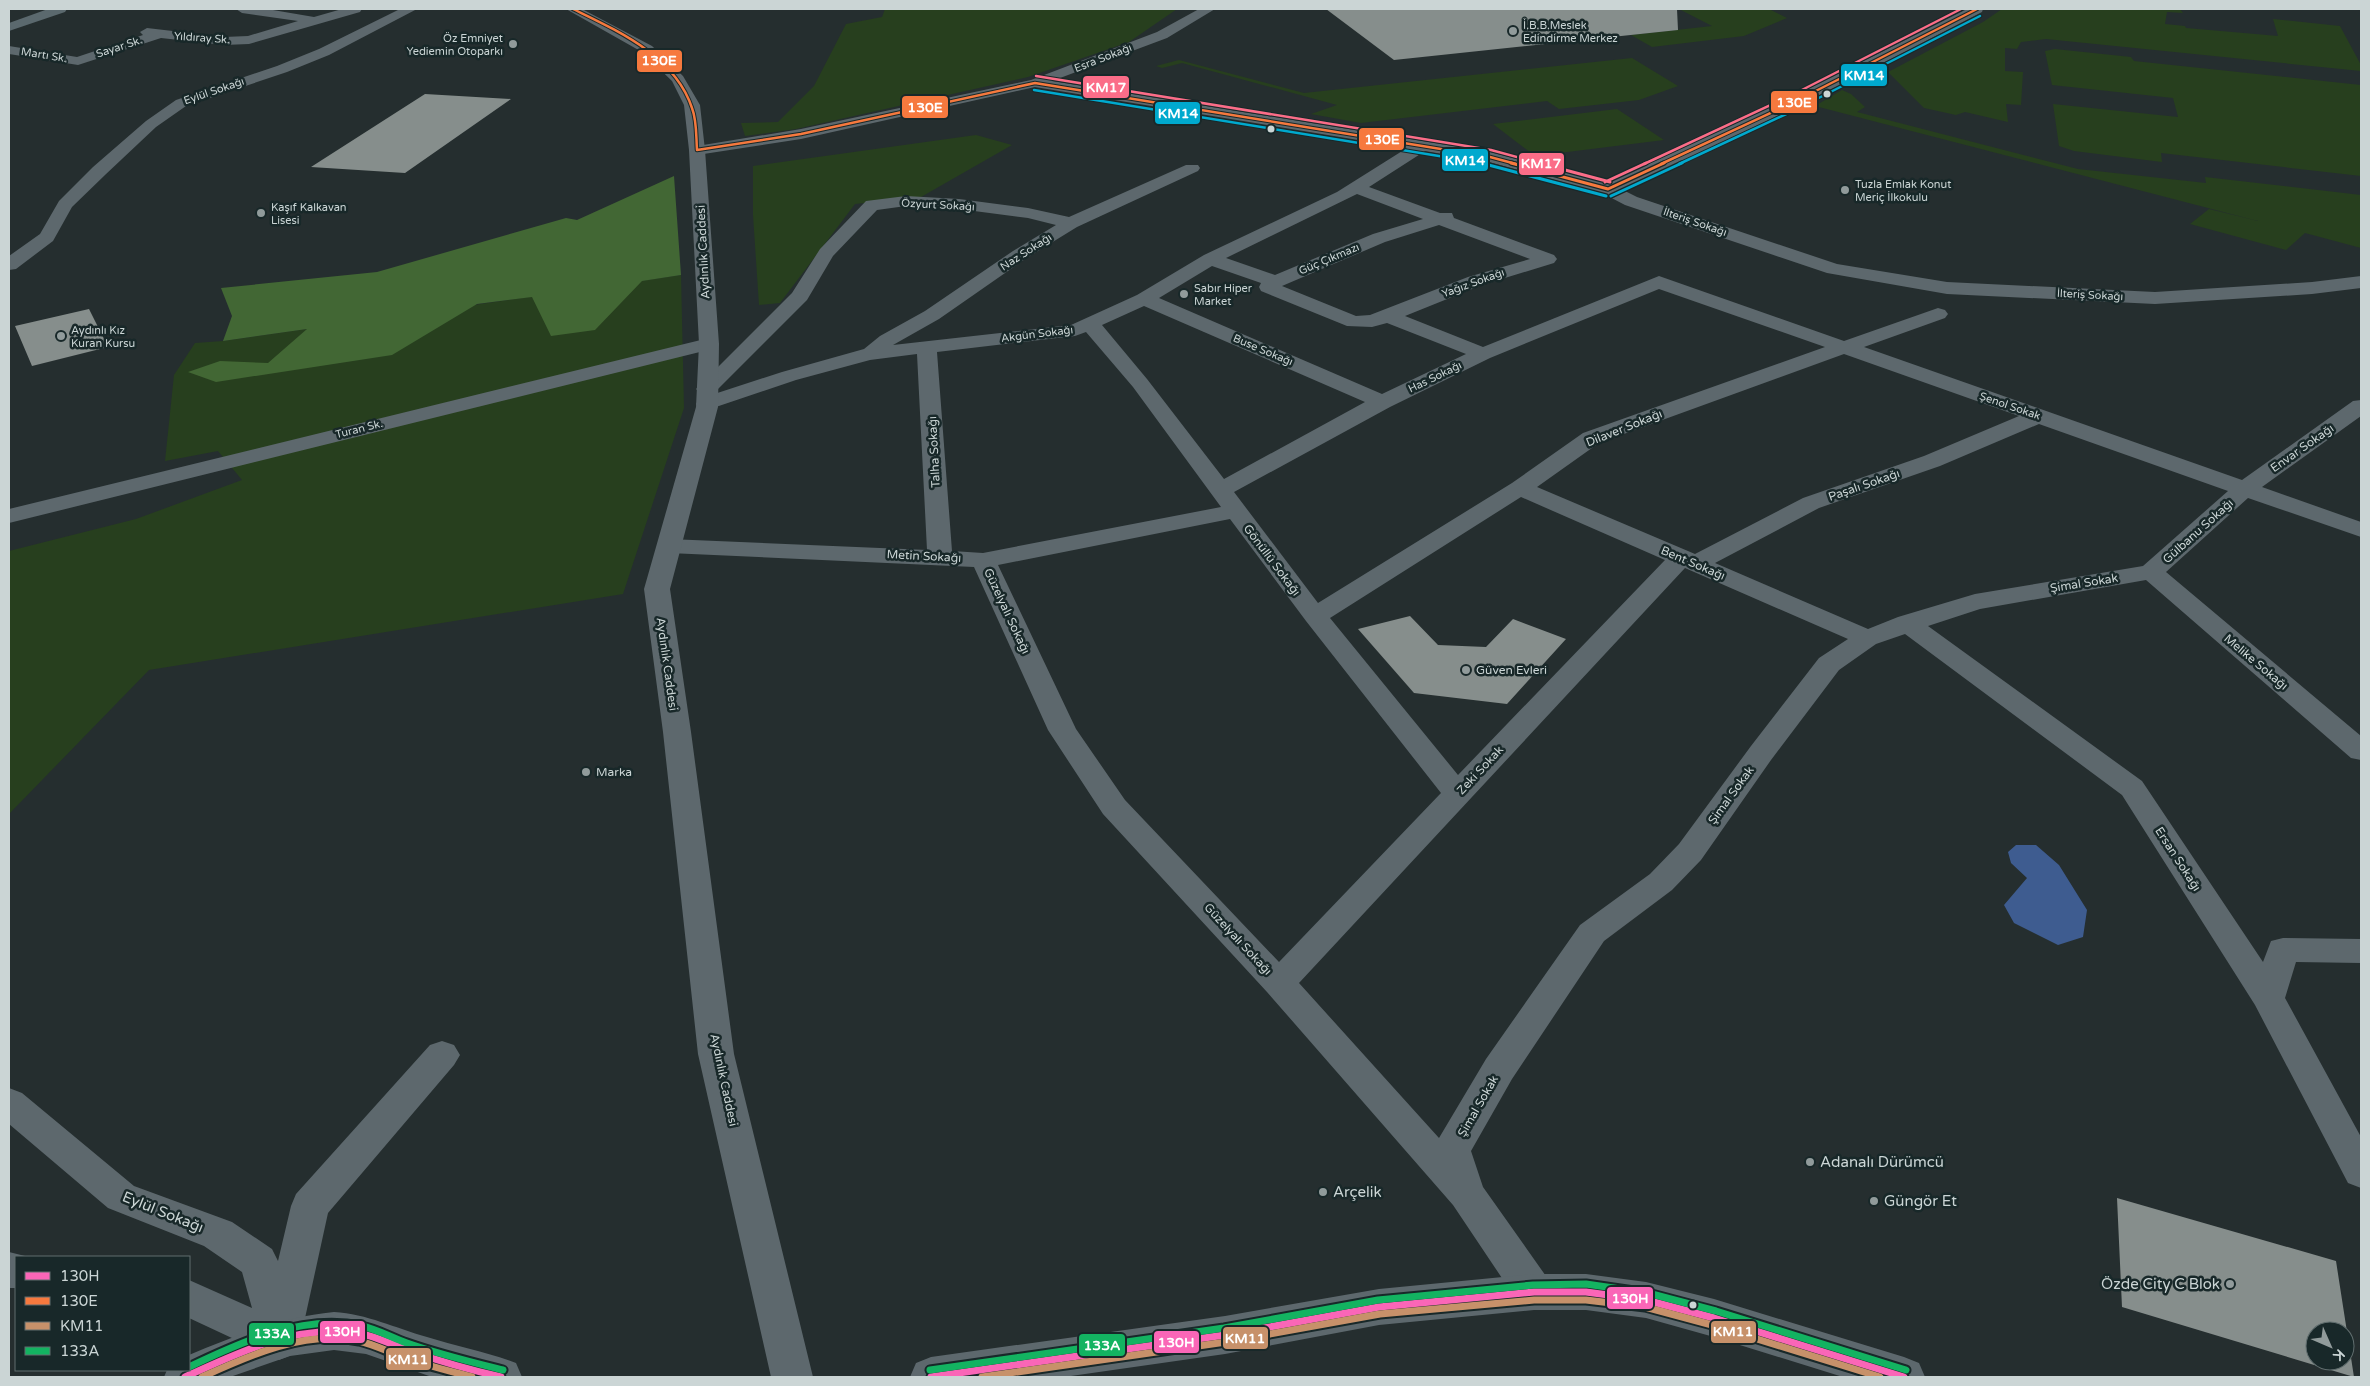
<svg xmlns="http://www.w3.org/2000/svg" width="2370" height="1386" font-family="'Varela Round',sans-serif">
  <rect width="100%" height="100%" fill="#252e2f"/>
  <path fill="#273f1e" d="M885,9H1177L1129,42L1028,77L796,129L745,136L741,123L778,122L814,86L846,24L882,17Z
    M1679,9H1769L1787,18L1744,36L1652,47L1631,35L1712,26Z
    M2002,9H2180L2183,13L2167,12L2165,24L2185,26L2186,28L2278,36L2273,19L2340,26L2361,65V71L2046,39L2021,42L2017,49L2005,48V71L2023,72L2021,105L2006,104L2008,122L1965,112L1956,115L1924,108L1888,72L1983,22Z
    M2055,49L2131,57L2134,61L2361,85V176L2161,153L2162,162L2074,151L2059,146L2053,104L2178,117L2173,98L2052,85L2045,51Z
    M1632,58L1678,86L1639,100L1559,109L1547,101L1361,123L1311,114L1337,105L1182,63L1162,68L1156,66L1179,60L1304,93Z
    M1842,90L1851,94L1865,107L1857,112L2078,169L2206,183L2205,177L2361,195V248L2305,233L2286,250L2190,224L2209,209L2258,221L1815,106Z
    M1617,109L1664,140L1535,156L1493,124Z
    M976,135L1012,145L921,197L855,204L780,303L759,305L753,215V166Z
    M681,275L684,408L623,594L149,670L9,814V551L136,519L242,480L218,451L165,461L174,375L195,343L223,341Z"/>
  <path fill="#426734" d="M674,176L681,275L642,281L595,330L551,336L532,297L477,304L392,355L216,382L188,372L220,361L268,363L307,329L223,341L232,316L221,288L377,272L566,218L577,220Z"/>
  <path fill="#3e5c90" d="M2016,845H2036L2059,865L2087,910L2083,937L2058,945L2014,923L2004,905L2027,878L2011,863L2008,852Z"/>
  <path fill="#868e8c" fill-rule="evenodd" d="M1326,9H1677L1678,30L1394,60Z
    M425,94L511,99L405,173L311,167Z
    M89,309L108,347L32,366L15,326Z
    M1410,616L1438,645L1486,647L1513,619L1566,639L1507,704L1414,693L1358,629Z
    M2117,1198L2336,1261L2354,1377L2122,1307ZM2315,1331H2345V1361H2315Z"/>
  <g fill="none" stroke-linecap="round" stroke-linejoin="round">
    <path fill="#5d686d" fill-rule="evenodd" d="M236,9H267L314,17L342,9H362L360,12L249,44L224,45L161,38L78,65L9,54V46L77,57L143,35L140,32L147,28L224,37L248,36L298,21L242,13Z
      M400,9H417L329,55L287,72L186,106L156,127L105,175L72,207L53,241L16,269L9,270V256L40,234L59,201L93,167L146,121L176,100L277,66L319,49Z
      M1199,9H1215L1167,38L1052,81L1490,152L1607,183L1788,99L1967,9H1983L1982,12C1863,74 1744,134 1621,189L1637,197L1837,264L1947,282L2155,292L2312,282L2361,276V288L2312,294L2155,304L1947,294L1827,273L1625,205L1602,193L1489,162L1425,151L1369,187L1440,213H1452L1454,218L1554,255L1557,259L1554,263L1482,285L1405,316L1483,347L1659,276L1844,341L1938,308L1945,310L1948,314L1945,318L1864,347L2242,480L2353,401L2361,400V416L2262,487L2361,522V537L2248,498L2166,572L2361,736V760L2351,758L2146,580L1980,609L1928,626L2142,781L2263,962L2271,941L2283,938L2361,939V963L2296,962L2285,998L2361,1137V1188L2348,1183L2255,1005L2122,795L1905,634L1876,644L1839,670L1771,760L1701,860L1672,890L1604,941L1512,1079L1471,1151L1483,1187L1548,1279L1554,1292L1548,1305L1534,1310L1520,1305L1453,1205L1267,992L1103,814L1048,730L974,567L669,553L660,551L657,546L660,541L669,539L927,550L917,354L870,360L796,380L707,410L699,409L696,404L699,399L782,372L864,349L880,336L925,311L1013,251L1056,225L1028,218L959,209L906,206L877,210L833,256L807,300L714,393L707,395L700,393L696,389L792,293L820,249L866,201L906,196L959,199L1028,208L1069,217L1186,165H1198L1200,168L1198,171L1077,227L1025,259L939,319L893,345L1071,325L1137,295L1204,255L1337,192L1407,148L1035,87L801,139L697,155L691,153L689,150L691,147L801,129L1031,80L1157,32ZM1357,194L1423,219L1373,234L1275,275L1226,258ZM1439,225L1530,259L1468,277L1370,315L1356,316L1282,286L1385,242ZM1212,266L1261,283L1259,287L1261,291L1347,326L1372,327L1387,323L1466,354L1382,394L1159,298ZM1659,289L1825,347L1583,433L1512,483L1318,603L1234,492L1390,407L1490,358ZM1144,306L1365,402L1224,479L1147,379L1102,325ZM1086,332L1133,387L1221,507L983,553L952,551L937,352L1075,336ZM1844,354L2019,416L1924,456L1803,498L1695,554L1537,487L1599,443ZM2039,424L2228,491L2143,566L1975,594L1898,617L1868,629L1715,563L1819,508L1940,466ZM1521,497L1665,560L1458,775L1330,618ZM1230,519L1306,621L1441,793L1279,962L1125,800L1076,729L998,565ZM1685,568L1848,639L1819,658L1751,746L1679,844L1650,874L1580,925L1486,1059L1439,1138L1299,983Z
      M709,338L716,340L719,344L716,348L9,523V509Z
      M442,1041L454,1045L460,1055L454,1065L328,1213L300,1341L294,1354L279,1360L189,1318V1280L252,1308L242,1272L204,1246L108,1208L9,1124V1088L22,1093L134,1186L232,1222L272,1249L278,1261L291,1206L296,1194L430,1045Z
      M9,1252L29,1257H16V1288H9Z"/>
    <path fill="#5d686d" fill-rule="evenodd" d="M566,9H582L652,46L683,76L700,105L705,150L719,344L718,407L670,589L691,732L734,1054L813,1377H771L698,1054L663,732L644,589L696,407L699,344L689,150L684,105L672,81L642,52Z
      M1534,1274H1586L1646,1282L1714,1299L1904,1357L1919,1363L1925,1377H1843L1714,1337L1646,1318L1586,1310H1534L1379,1325L1225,1354L1064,1377H910L916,1363L931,1357L1225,1316L1379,1289Z
      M334,1312C367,1314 395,1328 427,1337C456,1346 487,1352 516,1363L522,1377H432L366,1354L334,1350L290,1356L230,1377H164L167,1370H189V1355C236,1335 283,1317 334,1312Z"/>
    <path fill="#5b696e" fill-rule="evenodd" d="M48,9H67L65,12L9,31V23Z"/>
    <g stroke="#182829" stroke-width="11">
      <path id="bus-1" d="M185,1377C237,1353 293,1326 352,1332C373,1334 393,1346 413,1352C442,1362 471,1370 501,1377
        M931,1377L1225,1335L1379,1307L1534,1292H1586L1646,1300L1714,1318L1904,1377"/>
    </g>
    <g stroke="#182829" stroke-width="4.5">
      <path id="bus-2-far1" d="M573,9C618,31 675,56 692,108C697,121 696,136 697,150
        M697,150L801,134L1035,83L1490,157L1516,164
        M1661,164L1794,102L1977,9"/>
    </g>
    <g stroke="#182829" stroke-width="5.5">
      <path id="bus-2" d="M1511,163L1608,189
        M1608,189L1664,163"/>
    </g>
    <g stroke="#182829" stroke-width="11">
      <path id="bus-3" d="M202,1377C250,1355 305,1330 359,1341C376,1345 390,1353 406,1358C428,1366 450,1371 472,1377
        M982,1377L1226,1342L1380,1314L1534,1300H1586L1645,1307L1712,1325L1880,1377"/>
    </g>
    <g stroke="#182829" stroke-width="11">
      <path id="bus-4" d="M189,1367C241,1342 301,1314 361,1326C377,1329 392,1338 407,1343C438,1354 471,1362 503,1370
        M930,1370L1224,1328L1378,1300L1533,1285L1586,1284L1648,1293L1716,1311L1906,1370"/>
    </g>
    <g stroke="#182829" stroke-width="4.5">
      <path id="bus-5-far1" d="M1034,90L1488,164
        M1679,164L1797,109L1980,16"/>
    </g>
    <g stroke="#182829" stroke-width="5.5">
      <path id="bus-5" d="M1481,163L1606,196
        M1611,196L1682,163"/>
    </g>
    <g stroke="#182829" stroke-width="4.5">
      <path id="bus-6-far1" d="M1036,76L1491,150L1543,164
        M1644,164L1790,96L1961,9"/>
    </g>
    <g stroke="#182829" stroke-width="5.5">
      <path id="bus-6" d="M1539,163L1610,182
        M1605,182L1646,163"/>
    </g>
    <use href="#bus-1" stroke="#fa66b7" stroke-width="7"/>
    <use href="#bus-2-far1" stroke="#f6793e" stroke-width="2.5"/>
    <use href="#bus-2" stroke="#f6793e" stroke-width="3"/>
    <use href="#bus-3" stroke="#c7916a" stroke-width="7"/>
    <use href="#bus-4" stroke="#13b361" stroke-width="7"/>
    <use href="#bus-5-far1" stroke="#00a9ce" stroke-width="2.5"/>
    <use href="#bus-5" stroke="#00a9ce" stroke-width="3"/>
    <use href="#bus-6-far1" stroke="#fb6d88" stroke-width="2.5"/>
    <use href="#bus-6" stroke="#fb6d88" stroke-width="3"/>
  </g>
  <g fill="#919b9b" stroke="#182829" stroke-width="2">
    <circle cx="1513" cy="31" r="5"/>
    <circle cx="513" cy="44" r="5"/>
    <circle cx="1845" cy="190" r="5"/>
    <circle cx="261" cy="213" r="5"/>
    <circle cx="1184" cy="294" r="5"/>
    <circle cx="61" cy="336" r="5"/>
    <circle cx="1466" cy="670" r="5"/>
    <circle cx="586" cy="772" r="5"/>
    <circle cx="1810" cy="1162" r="5"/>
    <circle cx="1323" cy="1192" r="5"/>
    <circle cx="1874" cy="1201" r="5"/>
    <circle cx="2230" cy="1284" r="5"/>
  </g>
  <g fill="#cbd5d5" stroke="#182829" stroke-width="2">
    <circle cx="1827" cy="94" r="4.5"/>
    <circle cx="1271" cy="129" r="4.5"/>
    <circle cx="1693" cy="1305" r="4.5"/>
  </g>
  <g text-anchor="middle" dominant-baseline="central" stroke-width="5" stroke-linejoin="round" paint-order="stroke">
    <g font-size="11" fill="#cbd5d5" stroke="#182829" text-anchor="start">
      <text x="1523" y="25">İ.B.B.Meslek<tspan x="1523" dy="13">Edindirme Merkez</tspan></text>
      <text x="503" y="38" text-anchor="end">Öz Emniyet<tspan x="503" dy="13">Yediemin Otoparkı</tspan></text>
      <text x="1855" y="184">Tuzla Emlak Konut<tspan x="1855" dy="13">Meriç İlkokulu</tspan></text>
      <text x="271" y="207">Kaşıf Kalkavan<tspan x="271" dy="13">Lisesi</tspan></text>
      <text x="1194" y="288">Sabır Hiper<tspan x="1194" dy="13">Market</tspan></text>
      <text x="71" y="330">Aydınlı Kız<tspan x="71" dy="13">Kuran Kursu</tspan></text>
    </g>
    <g font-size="11" fill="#cbd5d5" stroke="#182829">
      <text transform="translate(202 38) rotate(4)">Yıldıray Sk.</text>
      <text transform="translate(119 47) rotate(-18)">Sayar Sk.</text>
      <text transform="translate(44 55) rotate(9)">Martı Sk.</text>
      <text transform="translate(1103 58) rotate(-21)">Esra Sokağı</text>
      <text transform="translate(214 91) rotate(-19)">Eylül Sokağı</text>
      <text transform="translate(938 205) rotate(3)">Özyurt Sokağı</text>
      <text transform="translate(1695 222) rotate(19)">İlteriş Sokağı</text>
      <text transform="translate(1026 252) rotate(-33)">Naz Sokağı</text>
      <text transform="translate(1329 259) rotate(-23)">Güç Çıkmazı</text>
      <text transform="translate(1473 283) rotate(-20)">Yağız Sokağı</text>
      <text transform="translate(2090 295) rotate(3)">İlteriş Sokağı</text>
      <text transform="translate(1037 334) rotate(-7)">Akgün Sokağı</text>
      <text transform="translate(1263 350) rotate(23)">Buse Sokağı</text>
      <text transform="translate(1435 377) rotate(-26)">Has Sokağı</text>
      <text transform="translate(2010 406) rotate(19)">Şenol Sokak</text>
      <text transform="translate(359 429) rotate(-14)">Turan Sk.</text>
    </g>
    <g font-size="12" fill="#cbd5d5" stroke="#182829">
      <text transform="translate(703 252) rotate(-93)">Aydınlık Caddesi</text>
      <text transform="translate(1624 428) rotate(-22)">Dilaver Sokağı</text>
      <text transform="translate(2302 448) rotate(-35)">Envar Sokağı</text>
      <text transform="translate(934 452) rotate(-93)">Talha Sokağı</text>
      <text transform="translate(1864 485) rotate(-19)">Paşalı Sokağı</text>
      <text transform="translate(2198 531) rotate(-42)">Gülbanu Sokağı</text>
      <text transform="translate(924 556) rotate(3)">Metin Sokağı</text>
      <text transform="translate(1272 560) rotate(53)">Gönüllü Sokağı</text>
      <text transform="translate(1693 563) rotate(23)">Bent Sokağı</text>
      <text transform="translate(2084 583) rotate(-9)">Şimal Sokak</text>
      <text transform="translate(1007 611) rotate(65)">Güzelyalı Sokağı</text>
      <text transform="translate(2256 662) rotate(40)">Melike Sokağı</text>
      <text transform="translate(667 664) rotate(82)">Aydınlık Caddesi</text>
      <text transform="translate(1480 770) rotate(-47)">Zeki Sokak</text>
      <text transform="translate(1731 795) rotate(-54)">Şimal Sokak</text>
      <text transform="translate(2178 859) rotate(57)">Ersan Sokağı</text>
      <text transform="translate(1238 939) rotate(47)">Güzelyalı Sokağı</text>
      <text transform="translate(724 1080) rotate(78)">Aydınlık Caddesi</text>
      <text transform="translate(1478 1106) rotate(-60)">Şimal Sokak</text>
    </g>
    <g font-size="12" fill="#cbd5d5" stroke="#182829" text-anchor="start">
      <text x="1476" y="670">Güven Evleri</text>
      <text x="596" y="772">Marka</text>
    </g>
    <g font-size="15" fill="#cbd5d5" stroke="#182829" text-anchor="start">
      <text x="1820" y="1162">Adanalı Dürümcü</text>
      <text x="1333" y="1192">Arçelik</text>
      <text x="1884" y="1201">Güngör Et</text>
      <text x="2220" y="1284" text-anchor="end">Özde City C Blok</text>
    </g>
    <g font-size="15" fill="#cbd5d5" stroke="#182829">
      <text transform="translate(163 1212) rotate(22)">Eylül Sokağı</text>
    </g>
  </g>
  <g stroke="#182829" stroke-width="2">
    <rect x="636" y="49" width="47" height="24" rx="5" fill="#f6793e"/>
    <rect x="1840" y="63" width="48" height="24" rx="5" fill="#00a9ce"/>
    <rect x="1082" y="75" width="48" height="24" rx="5" fill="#fb6d88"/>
    <rect x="1770" y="90" width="48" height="24" rx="5" fill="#f6793e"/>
    <rect x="901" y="95" width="48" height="24" rx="5" fill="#f6793e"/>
    <rect x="1154" y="101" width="47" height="24" rx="5" fill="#00a9ce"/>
    <rect x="1358" y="127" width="47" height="24" rx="5" fill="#f6793e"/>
    <rect x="1441" y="148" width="48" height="24" rx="5" fill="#00a9ce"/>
    <rect x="1518" y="152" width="47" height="24" rx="5" fill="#fb6d88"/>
    <rect x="1606" y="1286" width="48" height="24" rx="5" fill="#fa66b7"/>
    <rect x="319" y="1320" width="47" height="24" rx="5" fill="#fa66b7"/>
    <rect x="1710" y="1320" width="47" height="24" rx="5" fill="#c7916a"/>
    <rect x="248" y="1322" width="47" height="24" rx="5" fill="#13b361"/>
    <rect x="1222" y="1326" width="47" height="24" rx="5" fill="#c7916a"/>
    <rect x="1153" y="1330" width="47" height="24" rx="5" fill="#fa66b7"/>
    <rect x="1078" y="1333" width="48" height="24" rx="5" fill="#13b361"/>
    <rect x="385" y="1347" width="47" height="24" rx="5" fill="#c7916a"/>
  </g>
  <g font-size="14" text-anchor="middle" font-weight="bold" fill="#fff">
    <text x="659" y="65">130E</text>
    <text x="1864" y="80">KM14</text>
    <text x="1106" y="92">KM17</text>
    <text x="1794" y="107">130E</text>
    <text x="925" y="112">130E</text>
    <text x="1178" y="118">KM14</text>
    <text x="1382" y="144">130E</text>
    <text x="1465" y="165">KM14</text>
    <text x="1541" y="168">KM17</text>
    <text x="1630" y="1303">130H</text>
    <text x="342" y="1336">130H</text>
    <text x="1733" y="1336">KM11</text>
    <text x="272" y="1338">133A</text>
    <text x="1245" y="1343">KM11</text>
    <text x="1176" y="1347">130H</text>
    <text x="1102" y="1350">133A</text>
    <text x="408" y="1364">KM11</text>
  </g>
  <rect width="2370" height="1386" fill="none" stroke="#cbd5d5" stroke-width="20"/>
  <rect x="15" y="1256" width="175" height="115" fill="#182829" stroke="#606d6e"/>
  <rect x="25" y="1272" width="25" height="8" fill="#fa66b7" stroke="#606d6e"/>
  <text x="60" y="1281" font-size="15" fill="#cbd5d5">130H</text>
  <rect x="25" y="1297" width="25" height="8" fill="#f6793e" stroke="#606d6e"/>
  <text x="60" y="1306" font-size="15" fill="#cbd5d5">130E</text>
  <rect x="25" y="1322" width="25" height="8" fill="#c7916a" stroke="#606d6e"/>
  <text x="60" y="1331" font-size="15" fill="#cbd5d5">KM11</text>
  <rect x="25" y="1347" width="25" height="8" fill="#13b361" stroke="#606d6e"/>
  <text x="60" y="1356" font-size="15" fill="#cbd5d5">133A</text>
  <g transform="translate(2330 1346) rotate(135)"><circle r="24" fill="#182829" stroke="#606d6e"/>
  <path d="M0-4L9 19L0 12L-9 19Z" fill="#919b9b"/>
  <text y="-8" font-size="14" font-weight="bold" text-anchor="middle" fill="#cbd5d5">K</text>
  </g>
</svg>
